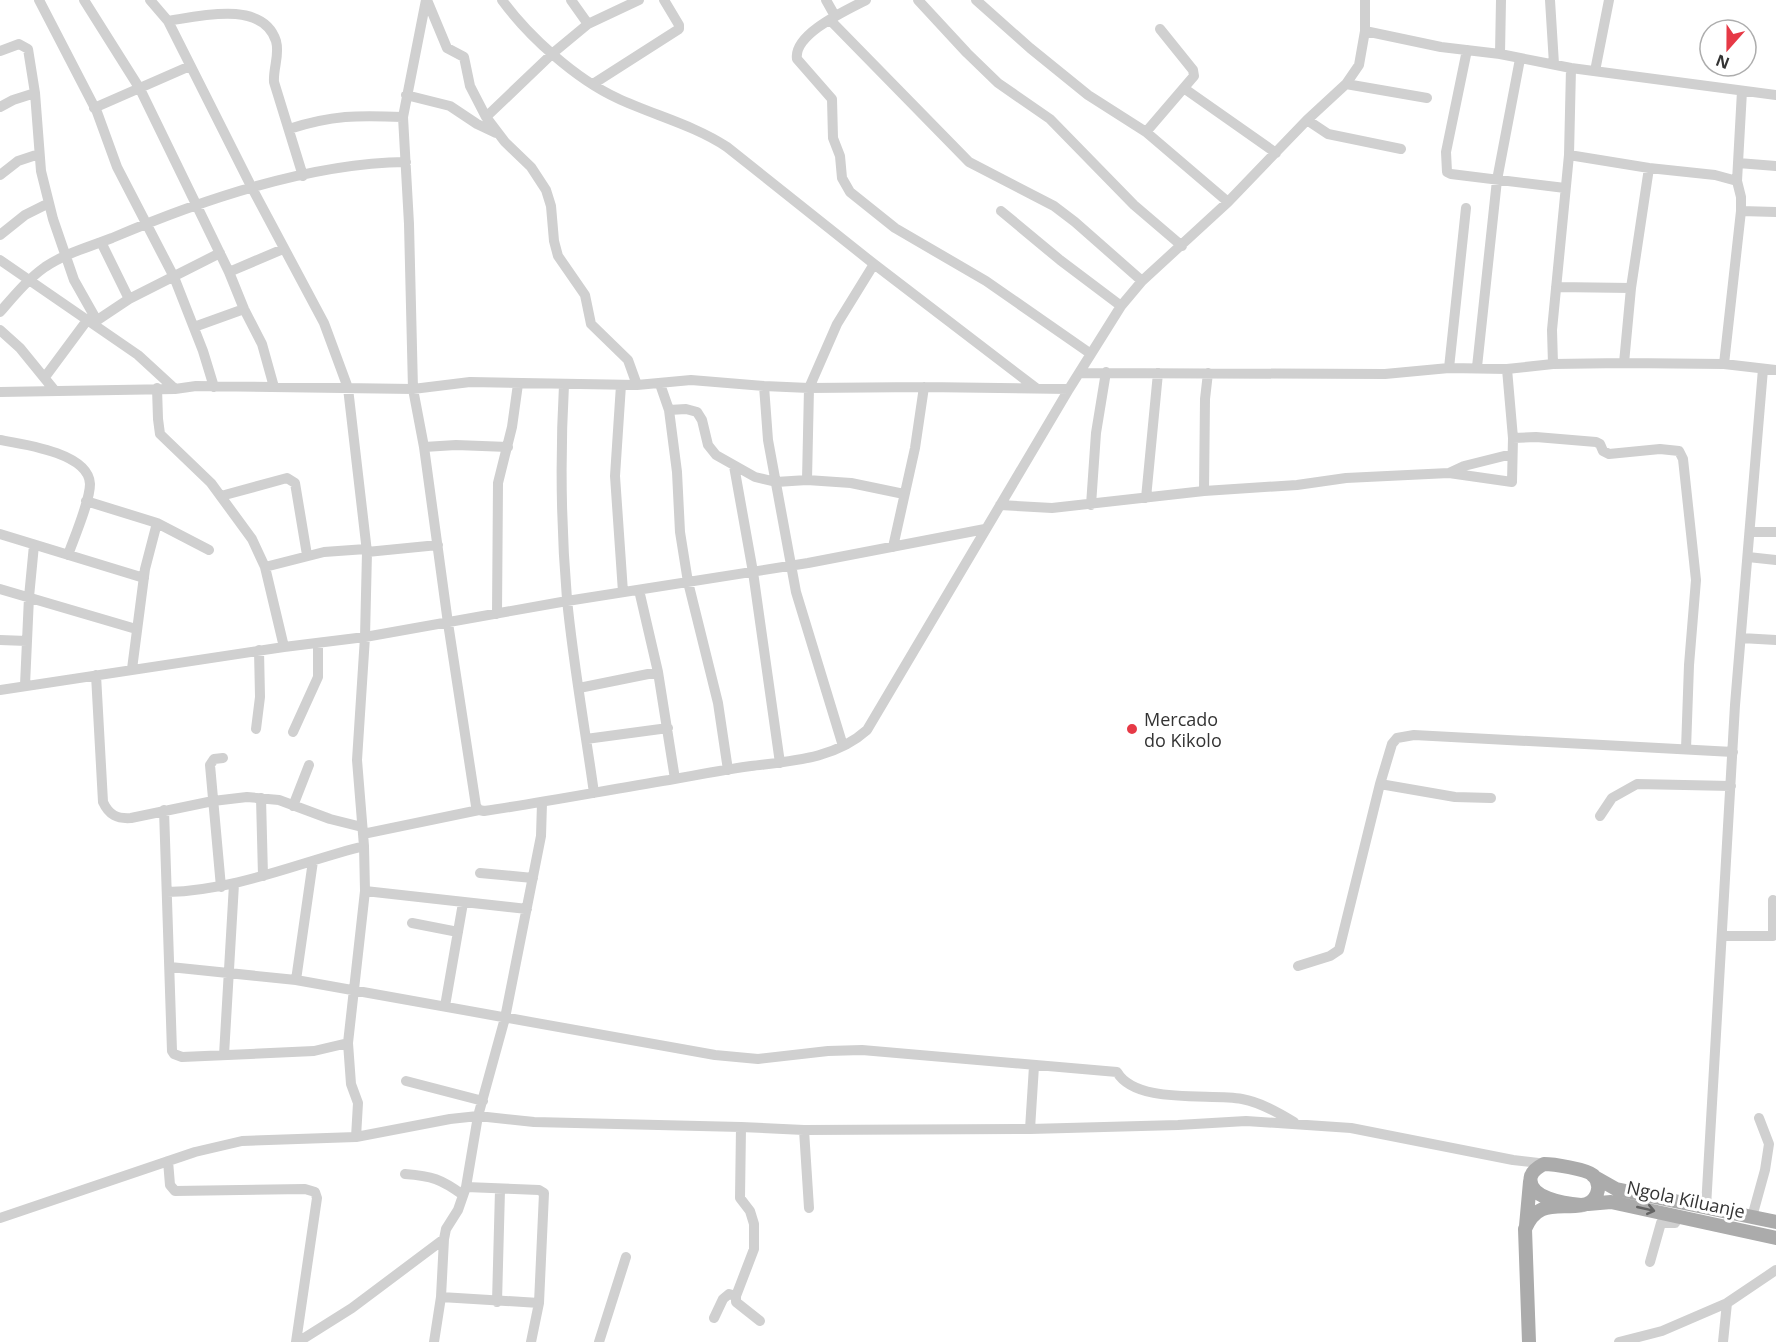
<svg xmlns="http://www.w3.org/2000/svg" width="1776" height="1342" font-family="'Open Sans',sans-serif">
  <rect width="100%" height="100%" fill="#fff"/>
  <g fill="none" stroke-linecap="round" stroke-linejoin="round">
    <path stroke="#d0d0d0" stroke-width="10" d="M39,0L97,112L117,167L174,277L203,351L214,387
      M84,0L140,89L229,272L244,309L262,344L274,387
      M150,0L168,21L252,188L324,323L348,388L367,552L365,637L357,760L364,846L365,891L348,1043L314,1051L182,1057L174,1054L172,1051L164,810
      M426,0L403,117L409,224L413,389L424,447L448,623L476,806L479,810
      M427,0L447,48L464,57L470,86L486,117L505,142L531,167L546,190L551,206L554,241L558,256L585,295L591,324L628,360L637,385
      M502,0C529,37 576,79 617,98C653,115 694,125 727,147L874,264L1036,388
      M571,0L588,24
      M826,0L835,16
      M866,0C847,10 793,34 797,59L832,99L833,138L840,156L842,178L850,192L895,228L986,281L1091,354
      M918,0L967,53L998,83L1050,119L1134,205L1182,246
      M976,0L1030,48L1088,95L1146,132L1228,202
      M1550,0L1554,64
      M830,20L969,162L1054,206L1075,222L1142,281
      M168,21C200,16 263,0 276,41C280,55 273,68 274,82L303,176
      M1365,31L1441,47L1500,54L1571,68L1776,95
      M1467,50L1446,152L1447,172L1451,174L1565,188
      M0,51L19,44L28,49L35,93L41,171L53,219L74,280L96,319
      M1500,54L1501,0
      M1595,71L1609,0
      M593,84L679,29V25L664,0
      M1346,84L1427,98
      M1185,89L1276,153
      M406,95L450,106L477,124L496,133
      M0,107L13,100L35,93
      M94,108L190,66
      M486,117L553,53L588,24L639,0
      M1307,120L1328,134L1401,149
      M289,129C332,115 358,115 403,117
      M1146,132L1194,76L1193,70L1160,29
      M1569,155L1649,168L1715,175L1737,181L1741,197V211L1724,364
      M1738,163L1776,166
      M0,175L18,161L39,154
      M1737,181L1742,91
      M1001,211L1060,260L1121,306
      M1741,211L1776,212
      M0,235L25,215L49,203
      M101,242L129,299
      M0,260L138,355L175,389
      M229,272L283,249
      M1556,287L1631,288
      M0,312C14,296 28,279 45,267C66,253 89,247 112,238C201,200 309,163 406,162
      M93,323L129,299L220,253
      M194,327L244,309
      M0,330L20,348L55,391
      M1624,363L1631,288L1649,168
      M1553,364L1552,330L1569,155L1571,68
      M1477,367L1497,180L1520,59
      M1449,368L1466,208
      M1081,373L1385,374L1449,368L1507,369L1553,364L1624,363L1724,364L1776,370
      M45,377L88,319
      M660,384L669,410L677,472L680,532L688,582L718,703L728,770
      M564,385C560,456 561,527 567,599C573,663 585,728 594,793
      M621,385L615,476L623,592
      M764,386L768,440L796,592L843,746
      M157,388L158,419L160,434L211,483L252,539L265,567L284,647
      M0,392L175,389L196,386L413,389L470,382L637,385L691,380L764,386L809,388L924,387L1069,389
      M669,410L686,409L697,412L702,420L708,445L716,455L755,477L776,482L807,480L851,483L904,494
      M1513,438L1536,437L1596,442L1600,444L1603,451L1609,454L1660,449L1679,451L1683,459L1696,580L1689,665L1686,749
      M0,440C23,444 89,453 90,484C90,501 74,538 68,555
      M424,447L456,445L508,447
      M734,466L753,572L780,763
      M1449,473L1464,466L1512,454
      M807,480L809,388L837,324L874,264
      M1204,491L1205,399L1208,373
      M221,496L287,478L295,483L307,555
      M1146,498L1158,373
      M86,501L157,523
      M1000,505L1052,508L1204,491L1297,485L1346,478L1449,473L1512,482L1513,438L1507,369
      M1091,505L1096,433L1106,372
      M1750,532H1776
      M0,534L144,578
      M893,547L915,448L924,387
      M367,552L438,545
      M1748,557L1776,560
      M265,567L324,552L366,549
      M0,589L136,629
      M639,590L658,672L675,779
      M497,614L498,483L512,427L518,384
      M1741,638L1776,640
      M0,640L27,641
      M132,669L145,569L157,523L209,550
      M96,675L103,802C109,815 117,819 131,818L213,801L247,797L279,800L330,819L362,827
      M25,685L29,597L34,545
      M579,688L658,672
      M0,690L284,647L365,637L567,601L808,563L985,529
      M256,729L260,697L259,650
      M293,732L318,677V643
      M586,739L668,728
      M1380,784L1455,797L1491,798
      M261,798L263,876
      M293,806L309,765
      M1600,816L1612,798L1637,784L1731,786
      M363,834L479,810L484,811C546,802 607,790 669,780C696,775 723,770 751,766C791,761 835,759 867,730L1069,389L1121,306L1142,281L1228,202L1307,120L1346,84L1359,65L1365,31V0
      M480,873L533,878
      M221,887L210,765L214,759L223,758
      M365,891L527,909
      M167,892C238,890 297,863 364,846
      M412,923L458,932
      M1723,936H1773V900
      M1298,966L1330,956L1339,950L1380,784L1392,744L1397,738L1414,735L1733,752
      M170,967L296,980L715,1055L758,1059L828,1051L862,1050L1117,1072C1136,1105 1210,1093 1242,1099C1260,1102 1279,1113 1294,1122
      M296,980L313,861
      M445,1006L463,903
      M348,1043L351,1084L358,1103L356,1137
      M224,1055L234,884
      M406,1081L483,1101
      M741,1127L740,1198L750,1211L754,1224V1249L736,1296V1302L760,1321
      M1030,1129L1034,1066
      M804,1130L809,1208
      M168,1161L170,1185L175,1191L305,1189L315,1192L317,1198L296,1342
      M405,1174C432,1176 441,1179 463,1195
      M466,1187L539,1190L544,1193L539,1303L531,1342
      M1706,1207L1735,705L1763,369
      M1752,1217L1765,1170L1769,1144L1759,1118
      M0,1218L195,1152L242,1141L356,1137L450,1119L478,1116L534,1122L741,1127L804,1130L1030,1129L1178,1125L1246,1121L1351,1128L1513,1160L1547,1164
      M1650,1262L1661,1223H1675L1679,1216
      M441,1297L539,1303
      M497,1302L500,1190
      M714,1318L723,1299L729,1294L736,1296
      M298,1342L352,1308L444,1239
      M434,1342L441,1297L444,1239L446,1229L458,1210L466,1187L478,1116L505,1018L541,836L542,803
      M599,1342L626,1257
      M1619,1342L1662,1331L1727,1303L1776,1270
      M1723,1342L1727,1303"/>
    <path stroke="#ababab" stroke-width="14" d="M1544,1164C1553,1164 1586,1169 1593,1175C1604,1186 1596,1205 1581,1205C1566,1204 1525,1198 1531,1176C1533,1170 1538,1167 1544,1164Z
      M1593,1176L1616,1189L1776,1222
      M1588,1204L1611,1202L1776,1238
      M1526,1226L1530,1182
      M1529,1342L1525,1229C1538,1199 1557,1209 1583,1205"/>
  </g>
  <defs><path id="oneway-shaft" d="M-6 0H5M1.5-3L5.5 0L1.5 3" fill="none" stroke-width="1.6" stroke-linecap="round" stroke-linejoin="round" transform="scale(1.5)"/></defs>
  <use stroke="#636363" href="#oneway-shaft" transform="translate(1646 1209) rotate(13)"/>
  <circle fill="#e63946" stroke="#fff" stroke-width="2" cx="1132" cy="729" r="6"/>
  <g text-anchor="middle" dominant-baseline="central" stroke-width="6" stroke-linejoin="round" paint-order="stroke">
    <g font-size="18" fill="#333" stroke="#fff" text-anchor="start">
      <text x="1144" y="719">Mercado<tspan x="1144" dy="21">do Kikolo</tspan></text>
    </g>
    <g font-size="18" fill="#333" stroke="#fff">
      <text transform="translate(1686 1199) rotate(12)">Ngola Kiluanje</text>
    </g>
  </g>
  <g transform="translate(1728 48) rotate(201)"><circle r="28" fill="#ffffff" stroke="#adadad" stroke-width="1.5"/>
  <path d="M0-4.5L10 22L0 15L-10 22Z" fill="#e63946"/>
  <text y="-9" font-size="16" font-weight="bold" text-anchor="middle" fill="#333333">N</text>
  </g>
</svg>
